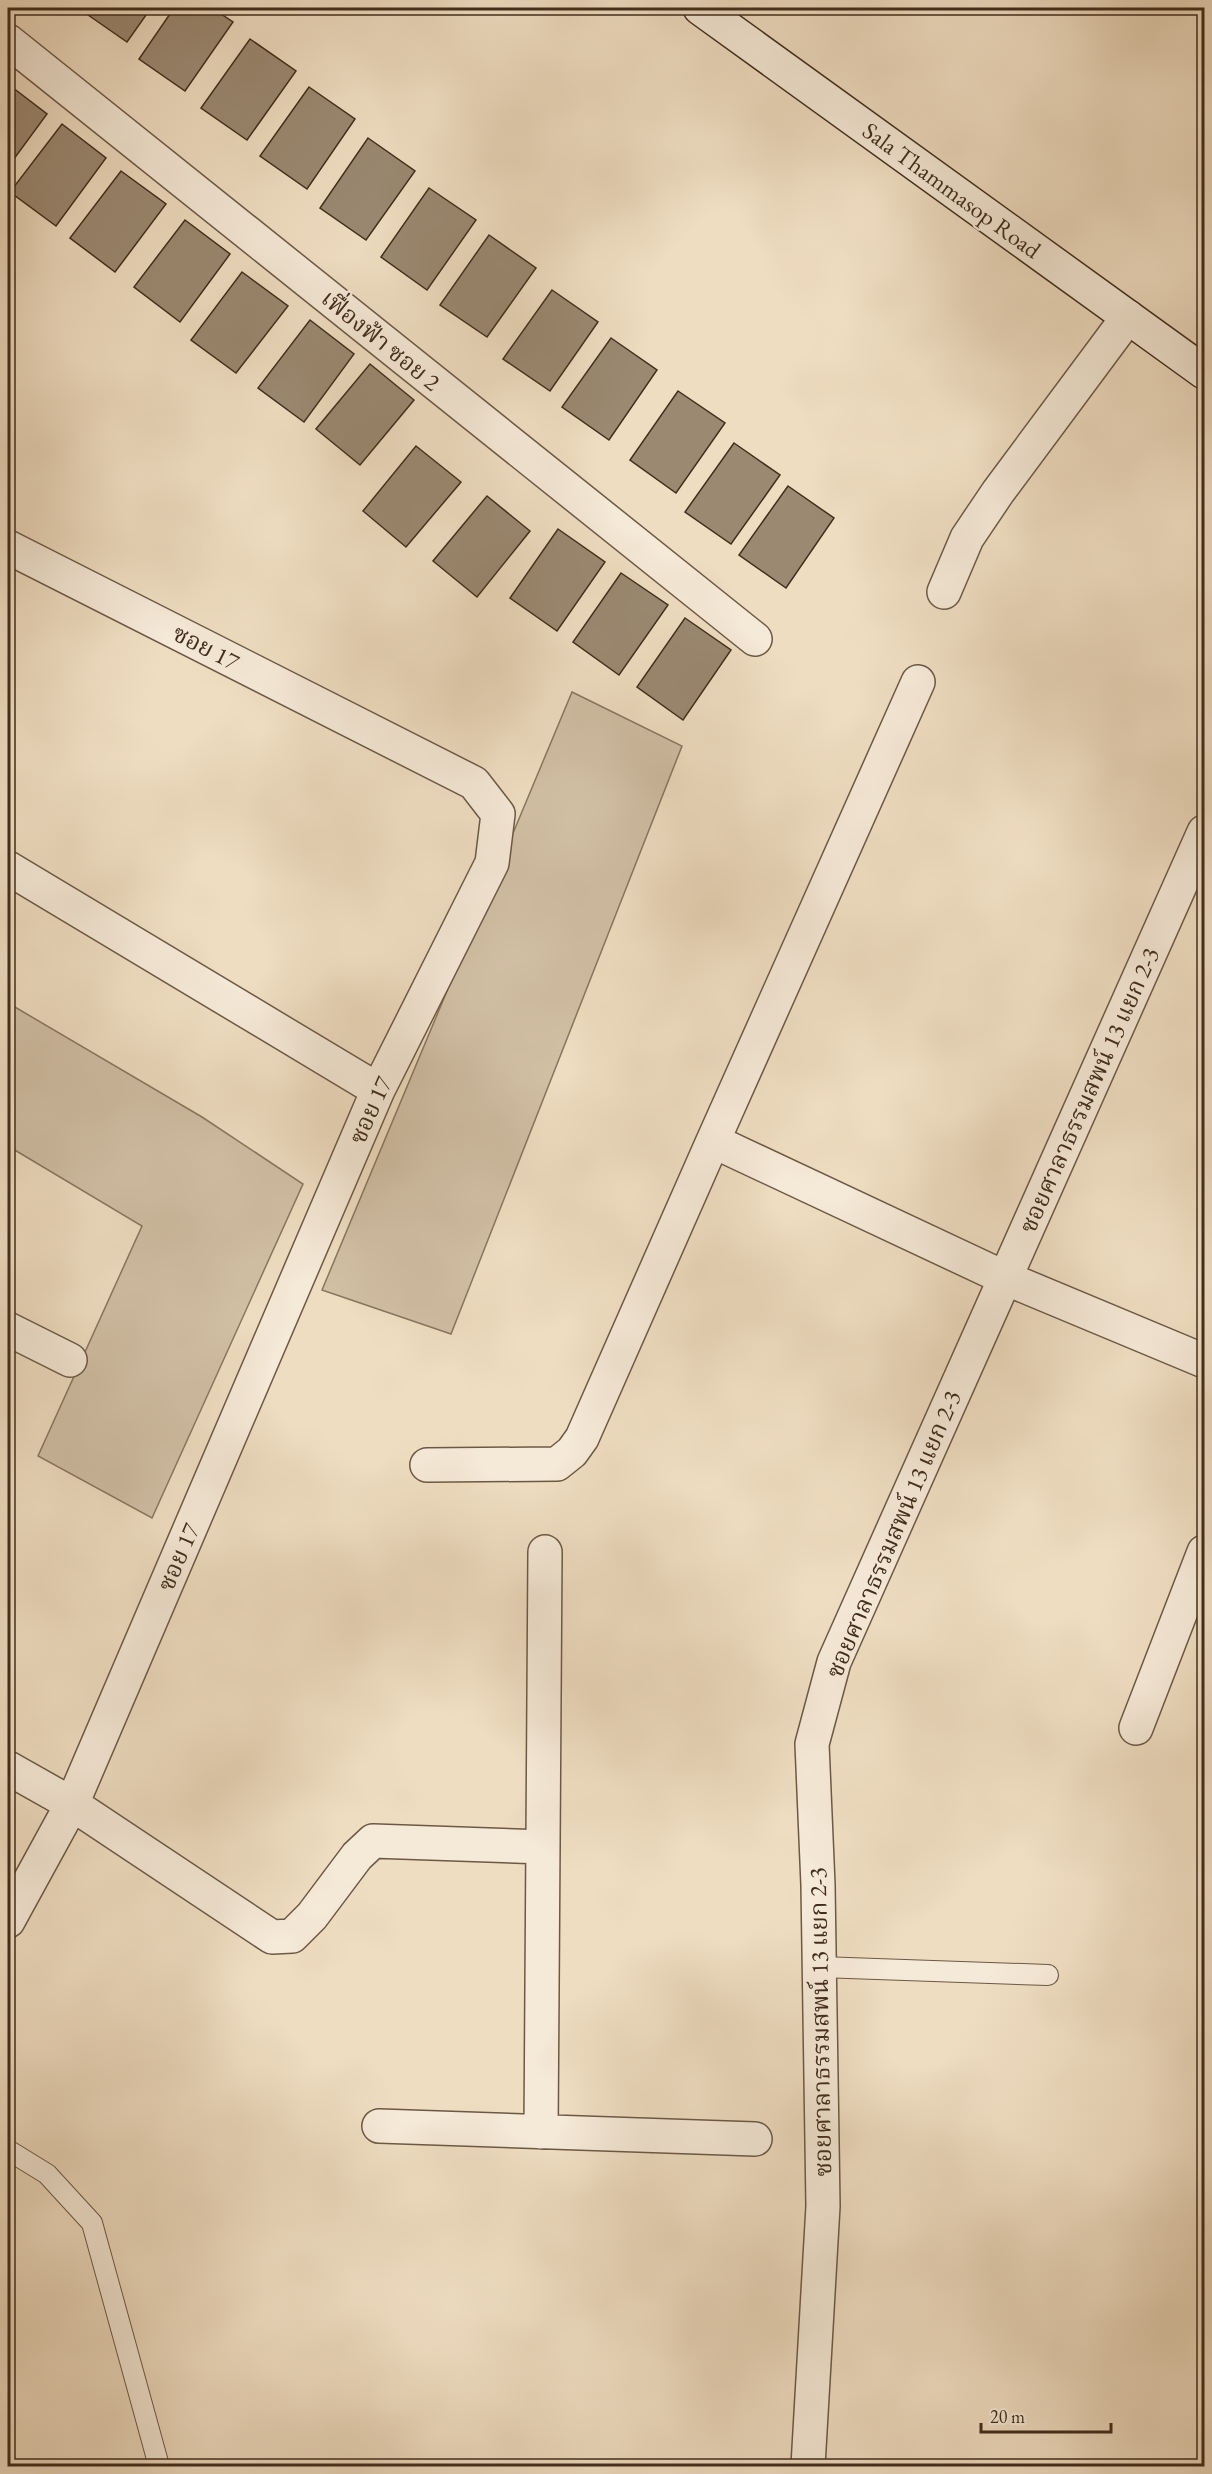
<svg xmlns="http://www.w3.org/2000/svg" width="1212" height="2474" font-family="'EB Garamond','Noto Serif Thai',serif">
  <rect width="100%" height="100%" fill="#efddc1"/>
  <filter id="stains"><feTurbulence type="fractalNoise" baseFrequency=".00333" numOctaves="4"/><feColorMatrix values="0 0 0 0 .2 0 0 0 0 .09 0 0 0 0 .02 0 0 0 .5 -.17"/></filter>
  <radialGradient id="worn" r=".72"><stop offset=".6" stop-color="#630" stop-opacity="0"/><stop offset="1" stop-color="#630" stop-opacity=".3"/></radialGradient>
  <path fill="#d1bfa5" stroke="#897660" stroke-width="1.5" d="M572,692L682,746L451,1334L322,1290Z
    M8,1003L202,1117L303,1184L152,1518L38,1456L142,1226L8,1146Z"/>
  <path fill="#9b8972" stroke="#412d1c" stroke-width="1.5" d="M82,8H151L127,42L81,10Z
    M174,8H212L233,22L185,91L139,59Z
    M250,39L296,71L247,140L201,108Z
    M8,84L47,114L8,167Z
    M309,87L355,119L307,189L260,156Z
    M62,124L106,158L56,226L10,192Z
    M368,138L415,171L366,240L320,208Z
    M121,171L166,204L115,272L70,238Z
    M429,188L476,220L427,290L381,257Z
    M185,220L230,254L180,322L134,287Z
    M489,235L536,268L487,337L440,305Z
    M242,272L288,306L236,373L191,340Z
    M552,290L598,322L550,391L503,359Z
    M310,320L354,354L304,422L258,388Z
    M611,338L657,370L609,440L562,407Z
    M370,364L414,400L360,465L316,429Z
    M678,391L725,423L676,493L630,460Z
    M734,443L780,475L731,544L685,512Z
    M416,446L461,482L406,547L363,511Z
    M788,486L834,518L786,588L739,555Z
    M487,496L530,531L477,597L433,561Z
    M558,529L605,562L557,631L510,598Z
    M621,573L668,605L619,675L573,642Z
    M685,618L731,650L683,720L637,687Z"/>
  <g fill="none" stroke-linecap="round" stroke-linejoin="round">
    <g stroke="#6c5945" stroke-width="22">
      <path id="lane" d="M820,1967L1048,1975
        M8,2150L47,2174L92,2223L159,2466"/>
    </g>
    <g stroke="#6c5945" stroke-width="36">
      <path id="street" d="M8,41L755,639
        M8,547L474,783L498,814L492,863L378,1090L72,1804L8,1921
        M944,592L967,538L998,492L1128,317
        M918,682L713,1141L1005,1278L1204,1361
        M8,868L378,1090
        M8,1329L70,1360
        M427,1465L557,1464L572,1452L582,1438L713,1141
        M1136,1728L1204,1552
        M8,1768L72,1804L272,1937L292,1936L312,1916L357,1856L373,1841L543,1847
        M379,2126L755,2139
        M541,2132L545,1552
        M808,2466L823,2206L818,1885L812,1744L834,1662L1204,832"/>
    </g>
    <g stroke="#412d1c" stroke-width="36">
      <path id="secondary" d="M700,8L1204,372"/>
    </g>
    <use href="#lane" stroke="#f5e9d7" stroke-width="20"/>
    <use href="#street" stroke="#f5e9d7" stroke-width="33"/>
    <use href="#secondary" stroke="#f5e9d7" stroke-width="33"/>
  </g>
  <g text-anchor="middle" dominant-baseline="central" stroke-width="4.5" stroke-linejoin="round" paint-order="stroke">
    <g font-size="24" fill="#412d1c" stroke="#f5e9d7">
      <text transform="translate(952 190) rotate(36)">Sala Thammasop Road</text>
      <text transform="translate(381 340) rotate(39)">เฟื่องฟ้า ซอย 2</text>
      <text transform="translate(206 647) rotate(27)">ซอย 17</text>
      <text transform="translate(1089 1090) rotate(-66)">ซอยศาลาธรรมสพน์ 13 แยก 2-3</text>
      <text transform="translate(370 1110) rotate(-66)">ซอย 17</text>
      <text transform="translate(893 1534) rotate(-67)">ซอยศาลาธรรมสพน์ 13 แยก 2-3</text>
      <text transform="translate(178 1557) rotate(-67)">ซอย 17</text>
      <text transform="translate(820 2022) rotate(-91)">ซอยศาลาธรรมสพน์ 13 แยก 2-3</text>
    </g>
  </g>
  <rect width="1212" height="2474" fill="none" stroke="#efddc1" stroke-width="30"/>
  <rect x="9" y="9" width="1194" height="2456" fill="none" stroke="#412d1c" stroke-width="3"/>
  <rect x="15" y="15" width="1182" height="2444" fill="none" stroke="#412d1c" stroke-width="1.5"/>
  <path d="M981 2423v9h130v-9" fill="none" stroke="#412d1c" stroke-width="3"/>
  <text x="990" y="2423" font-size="18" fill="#412d1c" stroke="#f5e9d7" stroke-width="4.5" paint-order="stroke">20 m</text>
  <rect width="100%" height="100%" filter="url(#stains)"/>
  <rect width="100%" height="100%" fill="url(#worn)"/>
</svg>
